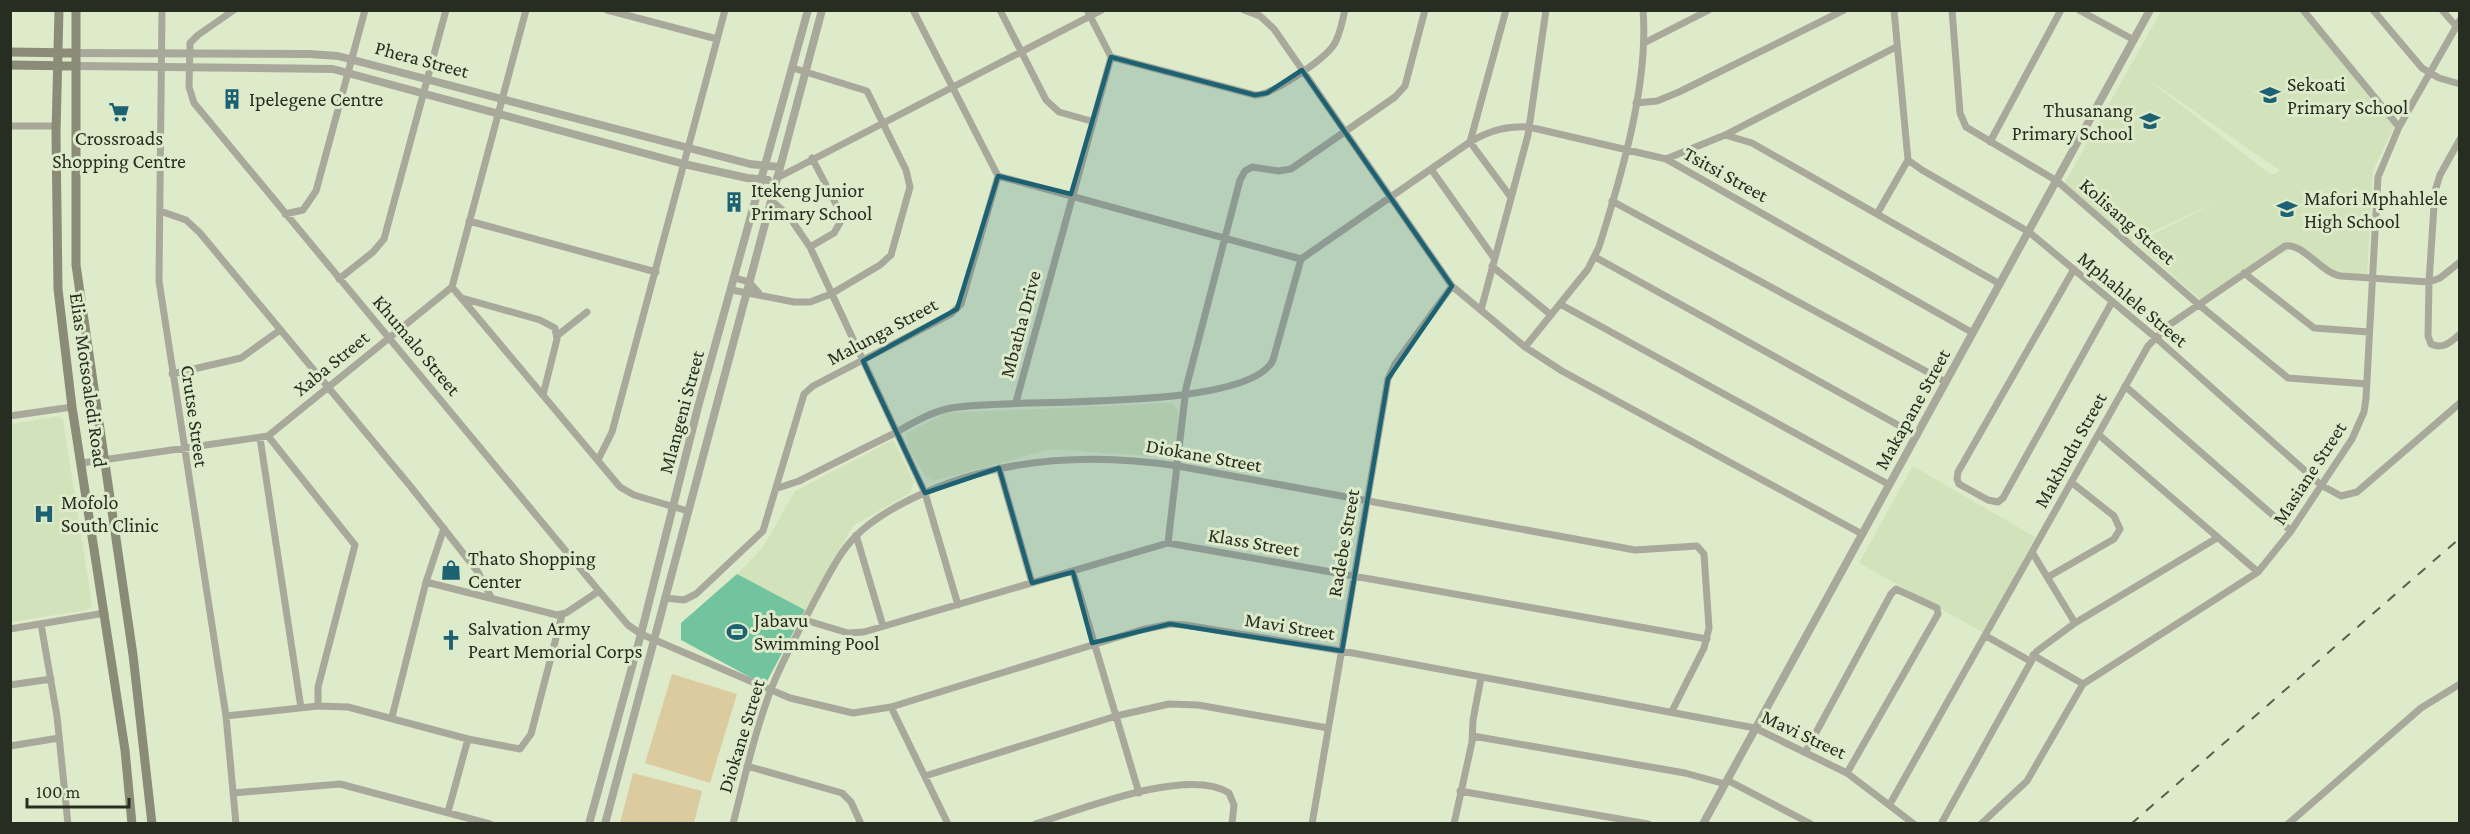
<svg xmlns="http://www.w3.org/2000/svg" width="2470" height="834" font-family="'Crimson Pro',serif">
  <rect width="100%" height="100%" fill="#ddebcb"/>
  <path fill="#d2e3bb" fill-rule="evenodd" d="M2161,11H2299L2395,125L2373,171L2367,274H2333L2292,248L2200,299L2136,243L2222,199L2129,243L2063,186ZM2145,77L2279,170V171L2271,175Z
    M1172,403L1178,411L1177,449L1170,457L1051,449L933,481L925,476L910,450L905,434L946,413Z
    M59,416L63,420L92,605L88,610L11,622V424Z
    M893,440L914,482L910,493L853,526L805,610L737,574L763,547L795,491Z
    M1913,466L2035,537L1984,633L1859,563Z"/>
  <path fill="#dccb9f" d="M672,674L737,694L710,783L645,763Z
    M633,773L702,791L694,823H620Z"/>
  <path fill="#71c49d" d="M737,574L805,610L765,685L681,640V623Z"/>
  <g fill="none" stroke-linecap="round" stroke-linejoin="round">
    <path stroke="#a9a99b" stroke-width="7" d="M162,10L159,281L226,716L236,824
      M234,10L198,35L190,43L189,87L194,103L599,591L628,625L641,634L790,698L853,713L891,707L1141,630L1170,624L1185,625L1342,651L1755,728L1847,773L1914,824
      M607,10L717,39
      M1000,10L1046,100L1059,112L1091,121
      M1244,10L1260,16L1274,29L1452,286L1525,347L1562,371L1862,534
      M1952,10L1960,113L1966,127L2057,181L2198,304L2288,378L2367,384
      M2079,10L2134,40
      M2303,10L2399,127
      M2373,10L2422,68L2439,78L2460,84
      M2442,10L2456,26
      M1646,42L1709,10
      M1111,57L1255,95C1271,96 1323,60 1333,46C1340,37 1342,21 1345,10
      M1636,103L1657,101L1679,92L1844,10
      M10,126H56
      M1725,135L1752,143L2000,284
      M2460,139L2440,175L2435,191L2429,282L2428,336L2431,344C2443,350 2451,342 2460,334
      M1470,142L1506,10
      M1470,142L1510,196
      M1990,142L2061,10
      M1666,159L1725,135L1896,47
      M1908,160L1922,170L2029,232L2155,337L2321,485L2341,496L2357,492L2460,403
      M1431,169L1494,258
      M998,176L1301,259
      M777,178L1102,10
      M771,200L788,215L810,247L925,493L958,605
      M1612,201L1946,382
      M160,211L186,220L200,233L411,487L478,572L491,597
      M285,214L303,210L316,191L365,10
      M1877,214L1908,160L1894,10
      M469,221L656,272
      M810,247L834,233L841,221L839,210L812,158
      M1595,257L1916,435
      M1492,266L1551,315
      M2074,269L1958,472L1957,479L1959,484L1988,500L1998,502L2003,498L2112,302
      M2244,273L2314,328L2369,332
      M735,278L749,282L759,293
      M339,279L373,252L384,239L446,10
      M452,287L620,487L634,495L688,511
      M732,290L794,302H810L831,294L880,265L891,255L910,187L906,170L867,91L793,68
      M462,298L540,320L555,328L557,339L543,395
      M1560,304L1888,484
      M1481,310L1528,135L1546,10
      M558,335L587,312
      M1525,347L1588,269L1599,247C1621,177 1649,84 1643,10
      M172,374L241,358L280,330
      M2125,386L2291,531
      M1016,402L1111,57L1087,10
      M10,416L72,407
      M2099,435L2258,572
      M268,436L355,545L318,687V706
      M260,438L301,708
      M598,460L612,432L725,10
      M82,463L268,436L452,287L526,10
      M999,468L1032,583
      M778,488L799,481C831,465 862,449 893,434C911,424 930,412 951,408C1010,397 1248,413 1273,360L1301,259L1470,142C1490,130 1507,126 1529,127L1666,159L1973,333
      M856,535L883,626
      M1168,543L1186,388L1240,180L1245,171L1252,167L1279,171L1291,169L1395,97L1405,86L1425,10
      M2032,552L2075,623
      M1073,572L1139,793
      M2048,577L2114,539L2120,529L2114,516L2071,482
      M426,582L557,615L566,613L599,591
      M665,598L684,600L696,594L763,531L804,394L813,386L951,314L961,304L998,176L913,10
      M805,620L848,633L864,632L1168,543L1707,639
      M41,624L57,716L68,824
      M10,629L105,613
      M1986,636L2030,661
      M2033,655L2083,684
      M10,685L51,679
      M891,707L948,824
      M226,716L318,706L348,707L468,739L520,749L531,734L562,615
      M392,717L426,582L444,528
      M1473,736L1685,773L1725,784
      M10,746L59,738
      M1806,751L1891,594L1896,589L1937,608L1938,614L1847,773
      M747,766L842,793L851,802L861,824
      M925,776L1116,716L1169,704L1198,705L1328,728
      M1727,780L1811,824
      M1460,791L1648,824
      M233,793L340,784L490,824
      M1890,804L2148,346L2169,325L2285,246C2302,242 2321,273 2341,276L2429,282L2440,278L2460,262
      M448,812L468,739
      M733,824C744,780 754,735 770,692C782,660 800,629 816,598C828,577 838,554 855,537C870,521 891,509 911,499C995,458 1087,452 1178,466L1635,550L1697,546L1704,554L1709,628L1704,648L1672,711
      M1035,824C1080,810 1188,766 1229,793L1234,805L1232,824
      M1312,824L1388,379L1395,364L1452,286
      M1454,824L1472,742L1473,720L1481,678
      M1941,824L2037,651L2075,623L2217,538
      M1981,824L2027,781L2083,684L2258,572L2291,531L2352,439L2364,412L2366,398L2378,177L2399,127L2460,20
      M2288,824L2421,708L2460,684"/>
    <path stroke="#a9a99b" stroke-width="8" d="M76,53L309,54L338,56L750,164L780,167
      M76,66L333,69L684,164L747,178L768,180
      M589,824L641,634L698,407L808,10
      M605,824L822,10
      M1703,824L2150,10"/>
    <path stroke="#8b8c77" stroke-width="9" d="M59,10L56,133L58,289L72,407L125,750L132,824
      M76,10V265L133,655L152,824
      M10,52L76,53
      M10,65L76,66"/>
    <path stroke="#575f4d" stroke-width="2" stroke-dasharray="10 10" stroke-linecap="butt" d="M2131,824L2460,538"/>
  </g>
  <path fill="#1c6273" fill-opacity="0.2" stroke="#1c6273" stroke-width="4.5" stroke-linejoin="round" d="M1111,57L1255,95L1267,93L1302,70L1452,286L1388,379L1342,651L1170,624L1092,643L1073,572L1032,583L999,468L925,493L863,361L957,309L998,176L1071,194Z"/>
  <defs>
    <g id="school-bare" transform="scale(1.62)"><path d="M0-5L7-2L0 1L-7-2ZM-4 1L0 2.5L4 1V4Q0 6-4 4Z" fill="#1c6273" stroke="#ddebcb" stroke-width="2.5" paint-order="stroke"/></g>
    <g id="building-bare" transform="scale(1.62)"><path d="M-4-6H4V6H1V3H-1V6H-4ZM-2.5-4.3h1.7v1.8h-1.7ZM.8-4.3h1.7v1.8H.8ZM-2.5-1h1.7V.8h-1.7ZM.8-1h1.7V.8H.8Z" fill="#1c6273" stroke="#ddebcb" stroke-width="2.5" paint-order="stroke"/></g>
    <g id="supermarket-bare" transform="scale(1.62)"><path d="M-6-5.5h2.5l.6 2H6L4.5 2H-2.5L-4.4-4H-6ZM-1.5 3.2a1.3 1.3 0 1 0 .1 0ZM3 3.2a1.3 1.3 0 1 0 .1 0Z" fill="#1c6273" stroke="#ddebcb" stroke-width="2.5" paint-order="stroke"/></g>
    <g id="hospital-bare" transform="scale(1.62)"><path d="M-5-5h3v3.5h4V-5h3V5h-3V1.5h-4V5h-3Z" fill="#1c6273" stroke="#ddebcb" stroke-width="2.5" paint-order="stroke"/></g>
    <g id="shop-bare" transform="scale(1.62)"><path d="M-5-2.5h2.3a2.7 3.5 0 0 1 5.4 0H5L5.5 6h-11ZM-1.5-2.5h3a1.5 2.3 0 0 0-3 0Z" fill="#1c6273" stroke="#ddebcb" stroke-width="2.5" paint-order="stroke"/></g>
    <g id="stadium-bare" transform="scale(1.62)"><path d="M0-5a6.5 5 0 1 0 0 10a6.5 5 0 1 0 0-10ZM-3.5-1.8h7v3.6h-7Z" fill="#1c6273" stroke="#ddebcb" stroke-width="2.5" paint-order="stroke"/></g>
    <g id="church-bare" transform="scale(1.62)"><path d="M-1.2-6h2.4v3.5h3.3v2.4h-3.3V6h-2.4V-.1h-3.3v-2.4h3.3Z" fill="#1c6273" stroke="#ddebcb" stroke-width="2.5" paint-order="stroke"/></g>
  </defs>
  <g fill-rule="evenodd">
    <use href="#school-bare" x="2270" y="95"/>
    <use href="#building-bare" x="232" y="99"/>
    <use href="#supermarket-bare" x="119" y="112"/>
    <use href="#school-bare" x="2150" y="121"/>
    <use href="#building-bare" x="734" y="202"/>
    <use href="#school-bare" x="2287" y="209"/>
    <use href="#hospital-bare" x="44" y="514"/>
    <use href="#shop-bare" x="451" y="570"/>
    <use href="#stadium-bare" x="737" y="632"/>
    <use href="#church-bare" x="451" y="640"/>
  </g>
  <g text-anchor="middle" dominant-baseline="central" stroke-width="6" stroke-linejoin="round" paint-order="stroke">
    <g font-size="20" fill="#282d21" stroke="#ddebcb">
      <text transform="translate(422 59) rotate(15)">Phera Street</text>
      <text transform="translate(1726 174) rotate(29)">Tsitsi Street</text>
      <text transform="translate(2128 221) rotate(41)">Kolisang Street</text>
      <text transform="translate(2133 299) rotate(40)">Mphahlele Street</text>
      <text transform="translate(1020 324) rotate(-75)">Mbatha Drive</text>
      <text transform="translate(882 331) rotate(-28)">Malunga Street</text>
      <text transform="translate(417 345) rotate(50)">Khumalo Street</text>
      <text transform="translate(331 363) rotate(-39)">Xaba Street</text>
      <text transform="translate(89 380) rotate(82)">Elias Motsoaledi Road</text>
      <text transform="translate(1912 409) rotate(-61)">Makapane Street</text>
      <text transform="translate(681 412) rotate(-75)">Mlangeni Street</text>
      <text transform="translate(195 416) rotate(82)">Crutse Street</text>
      <text transform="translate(2070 450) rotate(-61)">Makhudu Street</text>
      <text transform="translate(1204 455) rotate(10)">Diokane Street</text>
      <text transform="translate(2309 473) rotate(-57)">Masiane Street</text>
      <text transform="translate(1254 542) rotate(10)">Klass Street</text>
      <text transform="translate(1343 543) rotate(-80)">Radebe Street</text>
      <text transform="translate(1290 626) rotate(9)">Mavi Street</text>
      <text transform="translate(1804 734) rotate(25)">Mavi Street</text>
      <text transform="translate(741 736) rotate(-73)">Diokane Street</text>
    </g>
    <g font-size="20" fill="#282d21" stroke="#ddebcb" text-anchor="start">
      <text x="2287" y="84">Sekoati<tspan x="2287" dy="23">Primary School</tspan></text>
      <text x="249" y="99">Ipelegene Centre</text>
      <text x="2133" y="110" text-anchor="end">Thusanang<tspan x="2133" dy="23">Primary School</tspan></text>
      <text x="119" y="138" text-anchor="middle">Crossroads<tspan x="119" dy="23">Shopping Centre</tspan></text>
      <text x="751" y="190">Itekeng Junior<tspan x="751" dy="23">Primary School</tspan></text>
      <text x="2304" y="198">Mafori Mphahlele<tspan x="2304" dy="23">High School</tspan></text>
      <text x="61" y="502">Mofolo<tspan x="61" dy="23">South Clinic</tspan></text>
      <text x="468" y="558">Thato Shopping<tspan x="468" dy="23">Center</tspan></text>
      <text x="754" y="620">Jabavu<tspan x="754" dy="23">Swimming Pool</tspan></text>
      <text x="468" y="628">Salvation Army<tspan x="468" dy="23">Peart Memorial Corps</tspan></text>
    </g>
  </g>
  <rect width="2470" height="834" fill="none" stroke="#282d21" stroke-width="24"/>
  <path d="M27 798v9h102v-9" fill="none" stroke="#282d21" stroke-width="3"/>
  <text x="36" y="798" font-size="18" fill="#282d21" stroke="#ddebcb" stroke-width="4.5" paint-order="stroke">100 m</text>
</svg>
